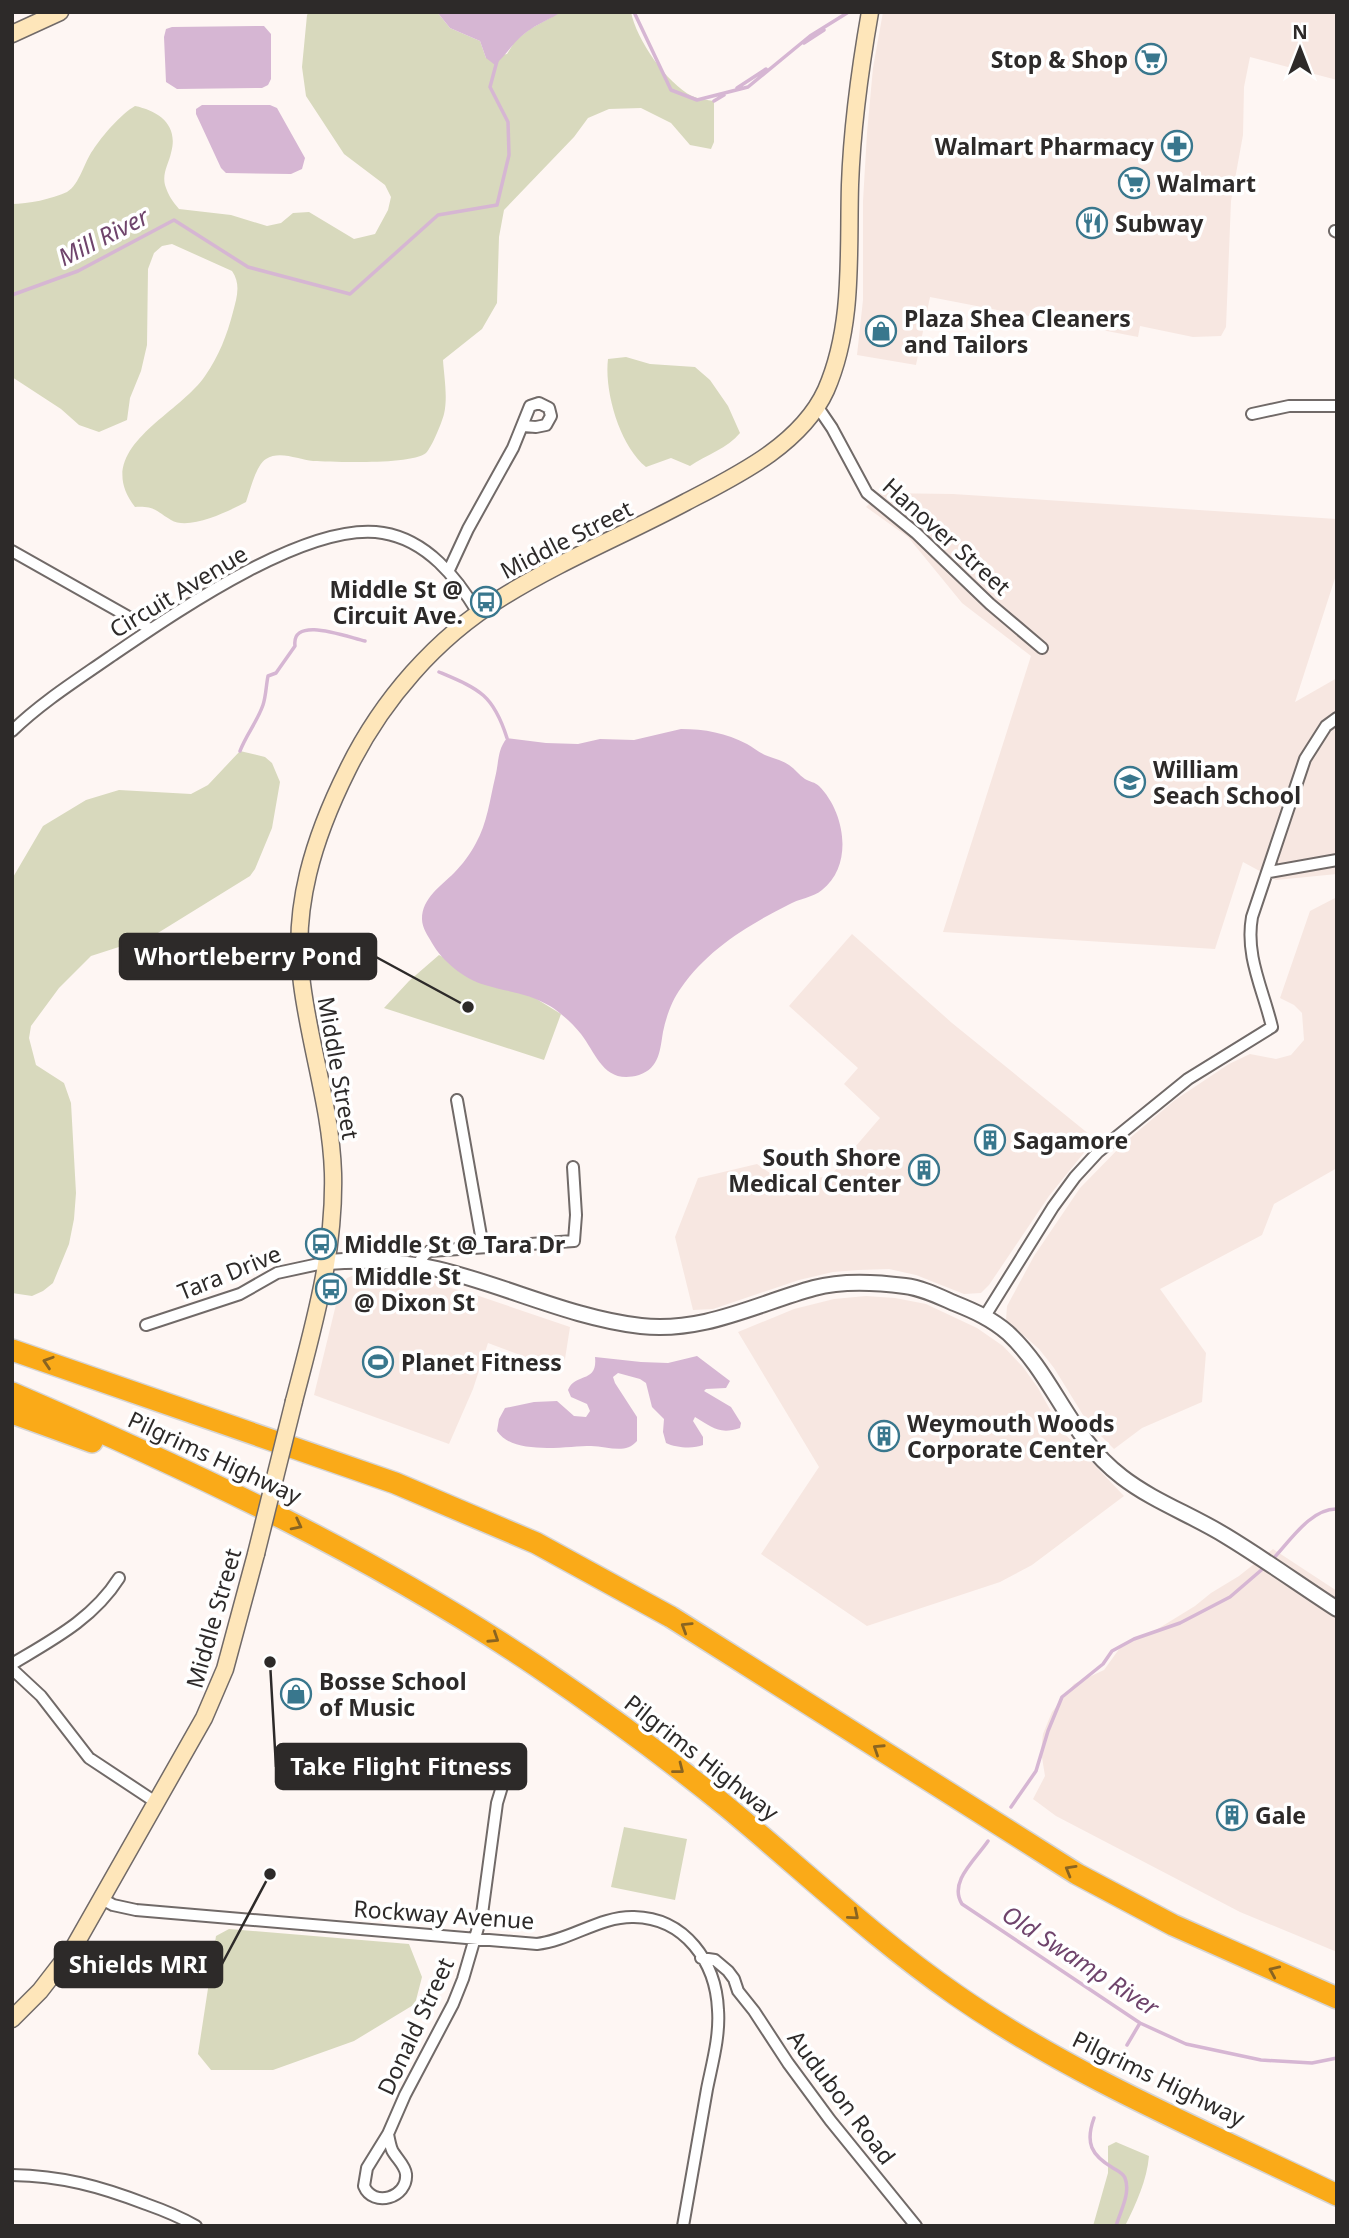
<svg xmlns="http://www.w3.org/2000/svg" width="1349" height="2238" font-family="'Noto Sans',sans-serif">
  <rect width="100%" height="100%" fill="#fef6f3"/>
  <path fill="#f7e7e1" d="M883,12H1337V80L1250,57L1244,87L1243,135L1231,201L1226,327L1221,336L1193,337L1140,326L1138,337L930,297L916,365L857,355L863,300V201L867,133L873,68Z
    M880,493L953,494L1337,519V572L1295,702L1337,678V874L1276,880L1243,862L1215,949L943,932L1031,656L962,603L908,537L866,507Z
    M1337,897V1168L1274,1204L1262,1235L1160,1289L1206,1353L1202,1402L1142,1428L1114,1449L1088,1423L1054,1368L1039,1349L1006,1320L1007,1306L1034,1256L1080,1188L1124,1143L1175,1100L1229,1064L1250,1054L1276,1059L1291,1055L1304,1040L1302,1013L1294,1005L1280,998L1310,911Z
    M852,934L952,1023L1095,1139L1049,1196L989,1285L981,1293L964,1294L916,1275L889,1269L858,1270L833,1272L799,1280L713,1309L693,1310L675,1237L698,1178L757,1164L787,1185L831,1175L880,1118L844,1084L858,1068L789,1006Z
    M359,1273L392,1275L430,1282L476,1295L570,1327L565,1359L555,1368L488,1343L473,1389L449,1444L314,1395L340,1288L347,1278Z
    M866,1296L895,1298L926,1304L977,1328L1003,1346L1023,1367L1038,1388L1062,1431L1124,1496L1032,1565L1000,1582L867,1626L761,1554L819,1467L738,1332L794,1309L834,1299Z
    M1273,1549L1337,1591V1952L1240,1912L1056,1816L1033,1799L1045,1776L1041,1751L1043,1734L1052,1712L1074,1684L1104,1670L1122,1645L1156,1630L1195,1606L1211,1593L1239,1576Z"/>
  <path fill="#d8d9bd" d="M309,12H437L450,28L480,41L486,58L507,54L515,41L530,29L561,12H631C636,39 667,84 692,96C699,99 707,100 714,101V142L711,149L690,145L671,123L641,108L609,109L588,118L574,137L504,210L499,237L497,303L482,329L443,360C444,376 448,397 444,414C442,422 432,447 426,453C412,465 333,462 313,461C299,460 280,450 266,459C256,465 250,491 246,502C229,511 189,531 171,520C156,511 155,506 135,507C90,449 178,416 205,376C219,356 227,335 233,312C237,297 241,284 232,271L172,244L162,246L154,253L148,269L147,345L141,371L130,398L127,420L99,432L79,425L61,409L12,377V204C28,204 52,199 67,192C80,184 84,162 93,150C102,136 121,114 135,106C159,111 179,125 171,153C169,163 162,173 165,185C168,195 173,202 179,209L231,215L267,226L281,223L293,213L309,212L354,239L375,234L388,210L391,197L385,185L344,154L306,96L302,67L307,15Z
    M626,357L650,364L695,367L710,380L728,406L740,433C728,448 706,455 690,466L671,458L646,467C620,446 604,392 608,359Z
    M240,751L265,757L272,763L280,782L272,828L255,869L250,876L153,936L91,956L59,988L31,1026L29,1038L36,1065L64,1083L71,1103L76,1193L74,1219L69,1244L53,1283L43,1291L32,1296L12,1293V879L43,826L86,800L119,790L191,794L208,785Z
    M439,955L508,990L530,995L561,1014L544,1060L384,1008L409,981Z
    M624,1827L687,1839L675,1900L611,1887Z
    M229,1929L409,1944L422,1977L415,2004L354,2041L273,2070H211L198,2054L216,1936Z
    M1116,2142L1149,2156C1147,2180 1136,2204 1125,2226H1093L1108,2173V2146Z"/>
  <path fill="#d6b6d3" d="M437,12H561C551,19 541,22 531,29C516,38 508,53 495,65L486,58L480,41L450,28Z
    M264,26L271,34V79L268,85L262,88L177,89L166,82L164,37L166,29L172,27Z
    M202,105H270L277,108L305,158L302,169L291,174L226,173L221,168L196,114V109Z
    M681,729C705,729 726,733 747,744C753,747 758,752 765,755C772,758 782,760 789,765C795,769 799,775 805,779C810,782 815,782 819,786C845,812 854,865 822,890C814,897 798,899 788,905C748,925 707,950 681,988C672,1000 666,1017 663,1032C660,1049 660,1068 639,1075C604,1085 597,1055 581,1034C573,1024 561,1013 550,1006C529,993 507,992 485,985C464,979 442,961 432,943C428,936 422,928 422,919C422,898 441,886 454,873C462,865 471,853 476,843C487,824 490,799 495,778C499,763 497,750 507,738L546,743L578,744L600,739L634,740Z
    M697,1356L730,1381L726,1388L706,1389L704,1391L731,1407L741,1423L740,1428C719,1435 712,1427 695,1417L693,1421L703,1437V1445C694,1449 676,1448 666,1443L663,1432L664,1419L652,1407L646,1383L640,1379L618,1373L613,1377L615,1383L637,1417V1441C625,1455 608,1446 591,1446C567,1446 513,1456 497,1431L499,1419L505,1408L534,1402L557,1401L574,1416L586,1417L590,1411L587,1404L571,1397L568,1390C575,1372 598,1384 595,1357L641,1362L668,1363Z"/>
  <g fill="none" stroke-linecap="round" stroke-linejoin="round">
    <path stroke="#d6b6d3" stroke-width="3.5" d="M634,12L671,90L697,100L748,87L810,36L847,13
      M804,43L824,30
      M737,88L766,69
      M714,101L724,95
      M12,295L78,271L174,220L248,267L350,294L438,215L497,205L509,155L508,122L490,87L497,61
      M439,672C479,689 493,694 507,738
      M240,751C246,735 257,722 263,705C266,696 266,686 268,676L276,673L295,646C291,615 347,637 365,641
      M1271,1561C1288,1544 1310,1508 1337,1509
      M1011,1807L1036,1771L1048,1731L1062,1697L1103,1664L1112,1651L1134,1639L1180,1623L1230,1597L1266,1566
      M988,1841C976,1859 948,1882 962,1904L1140,2023L1186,2044L1261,2060L1312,2063L1337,2058
      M1127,2045L1140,2023
      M1094,2118C1085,2143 1091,2155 1113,2168C1118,2171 1123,2173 1125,2178C1131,2193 1120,2212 1116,2226"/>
    <g stroke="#716a68" stroke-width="14">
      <path id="minor" d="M1335,231L1337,232
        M817,406L832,428L867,493L916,533L990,604L1042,648
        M1252,414L1289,406H1337
        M12,551L150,629
        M449,570L468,529L513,448L530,406L539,403L549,408L551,416L546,425L536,427L523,426
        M12,731C42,702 77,680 110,657C172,615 307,520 383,533C427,540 457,578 478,613
        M1269,872L1337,860
        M457,1100L483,1247
        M417,1265L425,1254L430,1251L574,1241L576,1215L573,1167
        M985,1316L1053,1207L1075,1177L1098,1152L1188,1079L1272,1027C1263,989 1245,956 1252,917L1305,759L1326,726L1337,718
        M146,1325L240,1294L277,1273L328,1262
        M12,1664C52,1640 93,1619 119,1578
        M12,1669L41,1696L89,1758L157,1803
        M102,1899L113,1905L136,1910L537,1944C571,1940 600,1916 634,1917C685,1918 716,1962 718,2010C720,2036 712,2064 707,2089C699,2135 691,2180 683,2226
        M701,1958L715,1960L728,1971L734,1979L738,1991L754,2011L788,2063L830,2120L916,2226
        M388,2134C389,2139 390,2145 392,2150C396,2158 405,2165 406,2174C408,2198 373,2208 364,2186L367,2168L388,2134L405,2095L453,2004L463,1979L482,1914L497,1803L507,1770
        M12,2175C62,2176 99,2186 146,2204C163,2210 180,2217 196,2226"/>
    </g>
    <g stroke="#716a68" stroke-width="18">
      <path id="tertiary" d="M328,1262C364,1259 401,1261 437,1269C505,1285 571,1318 641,1326C703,1333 756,1304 814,1288C843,1280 875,1282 905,1286C922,1288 938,1296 954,1303C974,1311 992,1319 1008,1333C1055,1377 1068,1436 1122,1477C1153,1501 1192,1515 1226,1536C1264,1559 1300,1585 1337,1609"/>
    </g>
    <g stroke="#716a68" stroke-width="19">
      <path id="secondary" d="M12,34L60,12
        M294,1401C314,1324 335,1253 333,1173C331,1109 310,1047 302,984C291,908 314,837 348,769C382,700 436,638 501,598C560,561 624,535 686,502C736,476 801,445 826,390C854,326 848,254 850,185C852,128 860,69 870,12
        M12,2019L40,1991L74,1947L204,1718L225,1669L256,1554"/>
    </g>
    <g stroke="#d5d4d4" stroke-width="24">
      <path id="motorway" d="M12,1350L395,1483L536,1543L671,1617L1077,1874L1173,1925L1337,1998
        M12,1393C195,1472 373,1556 538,1667C603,1711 666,1757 727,1807C803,1870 875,1939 956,1995C1074,2077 1209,2133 1337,2195
        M12,1413L92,1442"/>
    </g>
    <use href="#minor" stroke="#fff" stroke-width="10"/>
    <use href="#tertiary" stroke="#fff" stroke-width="14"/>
    <use href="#secondary" stroke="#fee6ba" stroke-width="16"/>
    <use href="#motorway" stroke="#faaa18" stroke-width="21"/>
    <g stroke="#716a68" stroke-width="19" stroke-linecap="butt">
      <path id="secondary-bridge" d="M256,1554L294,1401"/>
    </g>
    <use href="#secondary-bridge" stroke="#fee6ba" stroke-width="16"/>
  </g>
  <defs><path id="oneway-chevron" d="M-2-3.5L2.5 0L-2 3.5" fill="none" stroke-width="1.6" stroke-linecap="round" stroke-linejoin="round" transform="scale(1.75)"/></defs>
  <g stroke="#896421">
    <use href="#oneway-chevron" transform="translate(48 1362) rotate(-162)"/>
    <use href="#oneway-chevron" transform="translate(297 1525) rotate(27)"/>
    <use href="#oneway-chevron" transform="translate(686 1627) rotate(-148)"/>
    <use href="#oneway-chevron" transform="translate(494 1638) rotate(33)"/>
    <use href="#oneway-chevron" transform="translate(878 1749) rotate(-147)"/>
    <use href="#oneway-chevron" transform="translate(679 1769) rotate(38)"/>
    <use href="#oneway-chevron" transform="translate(1070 1870) rotate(-150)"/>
    <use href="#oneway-chevron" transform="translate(854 1915) rotate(40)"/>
    <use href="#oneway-chevron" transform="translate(1274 1971) rotate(-156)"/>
  </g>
  <defs>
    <g id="supermarket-ring" transform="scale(1.575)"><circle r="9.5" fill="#fff" stroke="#39778d" stroke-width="1.5"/><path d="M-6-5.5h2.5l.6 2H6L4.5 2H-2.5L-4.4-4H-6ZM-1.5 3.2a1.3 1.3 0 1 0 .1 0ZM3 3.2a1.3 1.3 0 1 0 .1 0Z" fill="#39778d"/></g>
    <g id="pharmacy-ring" transform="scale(1.575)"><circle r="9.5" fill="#fff" stroke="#39778d" stroke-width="1.5"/><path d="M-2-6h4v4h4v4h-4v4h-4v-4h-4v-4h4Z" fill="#39778d"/></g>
    <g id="restaurant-ring" transform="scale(1.575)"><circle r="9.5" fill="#fff" stroke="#39778d" stroke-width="1.5"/><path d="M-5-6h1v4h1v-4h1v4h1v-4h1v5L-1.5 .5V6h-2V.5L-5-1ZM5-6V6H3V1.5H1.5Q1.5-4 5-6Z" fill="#39778d"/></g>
    <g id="shop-ring" transform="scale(1.575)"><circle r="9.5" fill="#fff" stroke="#39778d" stroke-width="1.5"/><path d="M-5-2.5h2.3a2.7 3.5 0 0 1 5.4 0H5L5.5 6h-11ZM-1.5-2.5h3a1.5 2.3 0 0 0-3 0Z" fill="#39778d"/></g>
    <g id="bus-ring" transform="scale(1.575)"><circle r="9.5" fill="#fff" stroke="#39778d" stroke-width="1.5"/><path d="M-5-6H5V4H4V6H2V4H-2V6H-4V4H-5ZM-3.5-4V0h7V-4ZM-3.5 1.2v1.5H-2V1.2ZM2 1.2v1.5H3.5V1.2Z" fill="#39778d"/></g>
    <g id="school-ring" transform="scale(1.575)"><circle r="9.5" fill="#fff" stroke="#39778d" stroke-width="1.5"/><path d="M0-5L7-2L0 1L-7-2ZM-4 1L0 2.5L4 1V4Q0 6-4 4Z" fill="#39778d"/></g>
    <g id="building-ring" transform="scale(1.575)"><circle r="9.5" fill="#fff" stroke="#39778d" stroke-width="1.5"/><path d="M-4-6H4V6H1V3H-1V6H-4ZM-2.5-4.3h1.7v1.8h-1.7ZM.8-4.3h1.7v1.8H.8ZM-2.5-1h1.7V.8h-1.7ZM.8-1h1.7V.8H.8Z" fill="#39778d"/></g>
    <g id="stadium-ring" transform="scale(1.575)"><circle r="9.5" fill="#fff" stroke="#39778d" stroke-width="1.5"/><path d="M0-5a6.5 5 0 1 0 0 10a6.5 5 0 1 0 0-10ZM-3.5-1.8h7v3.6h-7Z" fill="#39778d"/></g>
  </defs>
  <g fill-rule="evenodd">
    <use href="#supermarket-ring" x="1151" y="59"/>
    <use href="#pharmacy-ring" x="1177" y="146"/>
    <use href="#supermarket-ring" x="1134" y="183"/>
    <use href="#restaurant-ring" x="1092" y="223"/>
    <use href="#shop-ring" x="881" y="331"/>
    <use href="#bus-ring" x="486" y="602"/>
    <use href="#school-ring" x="1130" y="782"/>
    <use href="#building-ring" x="990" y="1140"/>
    <use href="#building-ring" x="924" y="1170"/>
    <use href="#bus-ring" x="321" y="1244"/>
    <use href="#bus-ring" x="331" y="1289"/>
    <use href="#stadium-ring" x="378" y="1362"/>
    <use href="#building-ring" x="884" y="1436"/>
    <use href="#shop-ring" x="296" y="1694"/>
    <use href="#building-ring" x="1232" y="1815"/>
  </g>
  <g text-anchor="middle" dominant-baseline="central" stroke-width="7" stroke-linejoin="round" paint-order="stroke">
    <g font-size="23" font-weight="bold" fill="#2d2a29" stroke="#fff" text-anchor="start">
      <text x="1128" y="59" text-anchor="end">Stop &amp; Shop</text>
      <text x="1154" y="146" text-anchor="end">Walmart Pharmacy</text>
      <text x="1157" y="183">Walmart</text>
      <text x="1115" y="223">Subway</text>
      <text x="904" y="318">Plaza Shea Cleaners<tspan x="904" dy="26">and Tailors</tspan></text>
      <text x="463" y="589" text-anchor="end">Middle St @<tspan x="463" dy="26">Circuit Ave.</tspan></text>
      <text x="1153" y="769">William<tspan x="1153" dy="26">Seach School</tspan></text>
      <text x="1013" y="1140">Sagamore</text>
      <text x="901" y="1157" text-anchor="end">South Shore<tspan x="901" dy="26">Medical Center</tspan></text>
      <text x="344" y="1244">Middle St @ Tara Dr</text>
      <text x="354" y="1276">Middle St<tspan x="354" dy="26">@ Dixon St</tspan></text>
      <text x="401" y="1362">Planet Fitness</text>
      <text x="907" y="1423">Weymouth Woods<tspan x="907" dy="26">Corporate Center</tspan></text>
      <text x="319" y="1681">Bosse School<tspan x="319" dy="26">of Music</tspan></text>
      <text x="1255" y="1815">Gale</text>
    </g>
    <g font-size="23" fill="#2d2a29" stroke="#fff">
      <text transform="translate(947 536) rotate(42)">Hanover Street</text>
      <text transform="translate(566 539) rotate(-27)">Middle Street</text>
      <text transform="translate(178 591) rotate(-31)">Circuit Avenue</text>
      <text transform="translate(339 1068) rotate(80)">Middle Street</text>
      <text transform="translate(229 1272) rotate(-22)">Tara Drive</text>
      <text transform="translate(215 1457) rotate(25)">Pilgrims Highway</text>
      <text transform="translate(213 1618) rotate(-74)">Middle Street</text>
      <text transform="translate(702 1757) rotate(38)">Pilgrims Highway</text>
      <text transform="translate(444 1914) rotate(4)">Rockway Avenue</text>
      <text transform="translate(415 2026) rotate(-65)">Donald Street</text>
      <text transform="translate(1159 2078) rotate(26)">Pilgrims Highway</text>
      <text transform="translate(842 2097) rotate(53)">Audubon Road</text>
    </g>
    <g font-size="24" font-style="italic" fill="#6f446c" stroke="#fff">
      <text transform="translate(103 236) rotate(-27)">Mill River</text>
      <text transform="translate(1081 1960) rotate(33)">Old Swamp River</text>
    </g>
  </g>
  <path fill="none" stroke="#2d2a29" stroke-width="2.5" d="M468 1007L376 957M270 1662L276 1767M270 1874L222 1964"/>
  <g fill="#2d2a29" stroke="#fff" stroke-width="2.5">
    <circle cx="468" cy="1007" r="7"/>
    <circle cx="270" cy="1662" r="7"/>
    <circle cx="270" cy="1874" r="7"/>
  </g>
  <g fill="#2d2a29" stroke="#2d2a29" stroke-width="2.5">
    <rect x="120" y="934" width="256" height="45" rx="7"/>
    <rect x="276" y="1744" width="250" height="45" rx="7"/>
    <rect x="55" y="1942" width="167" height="45" rx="7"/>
  </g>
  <g font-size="24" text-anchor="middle" font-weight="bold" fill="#fff">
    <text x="248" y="965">Whortleberry Pond</text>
    <text x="401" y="1775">Take Flight Fitness</text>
    <text x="138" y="1973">Shields MRI</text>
  </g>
  <rect width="1349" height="2238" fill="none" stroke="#2d2a29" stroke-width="28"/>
  <g transform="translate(1300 49)" stroke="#ffffff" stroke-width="5" paint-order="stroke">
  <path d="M0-5L12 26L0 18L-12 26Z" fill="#2d2a29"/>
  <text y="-10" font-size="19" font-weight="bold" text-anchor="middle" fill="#2d2a29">N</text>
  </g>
</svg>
